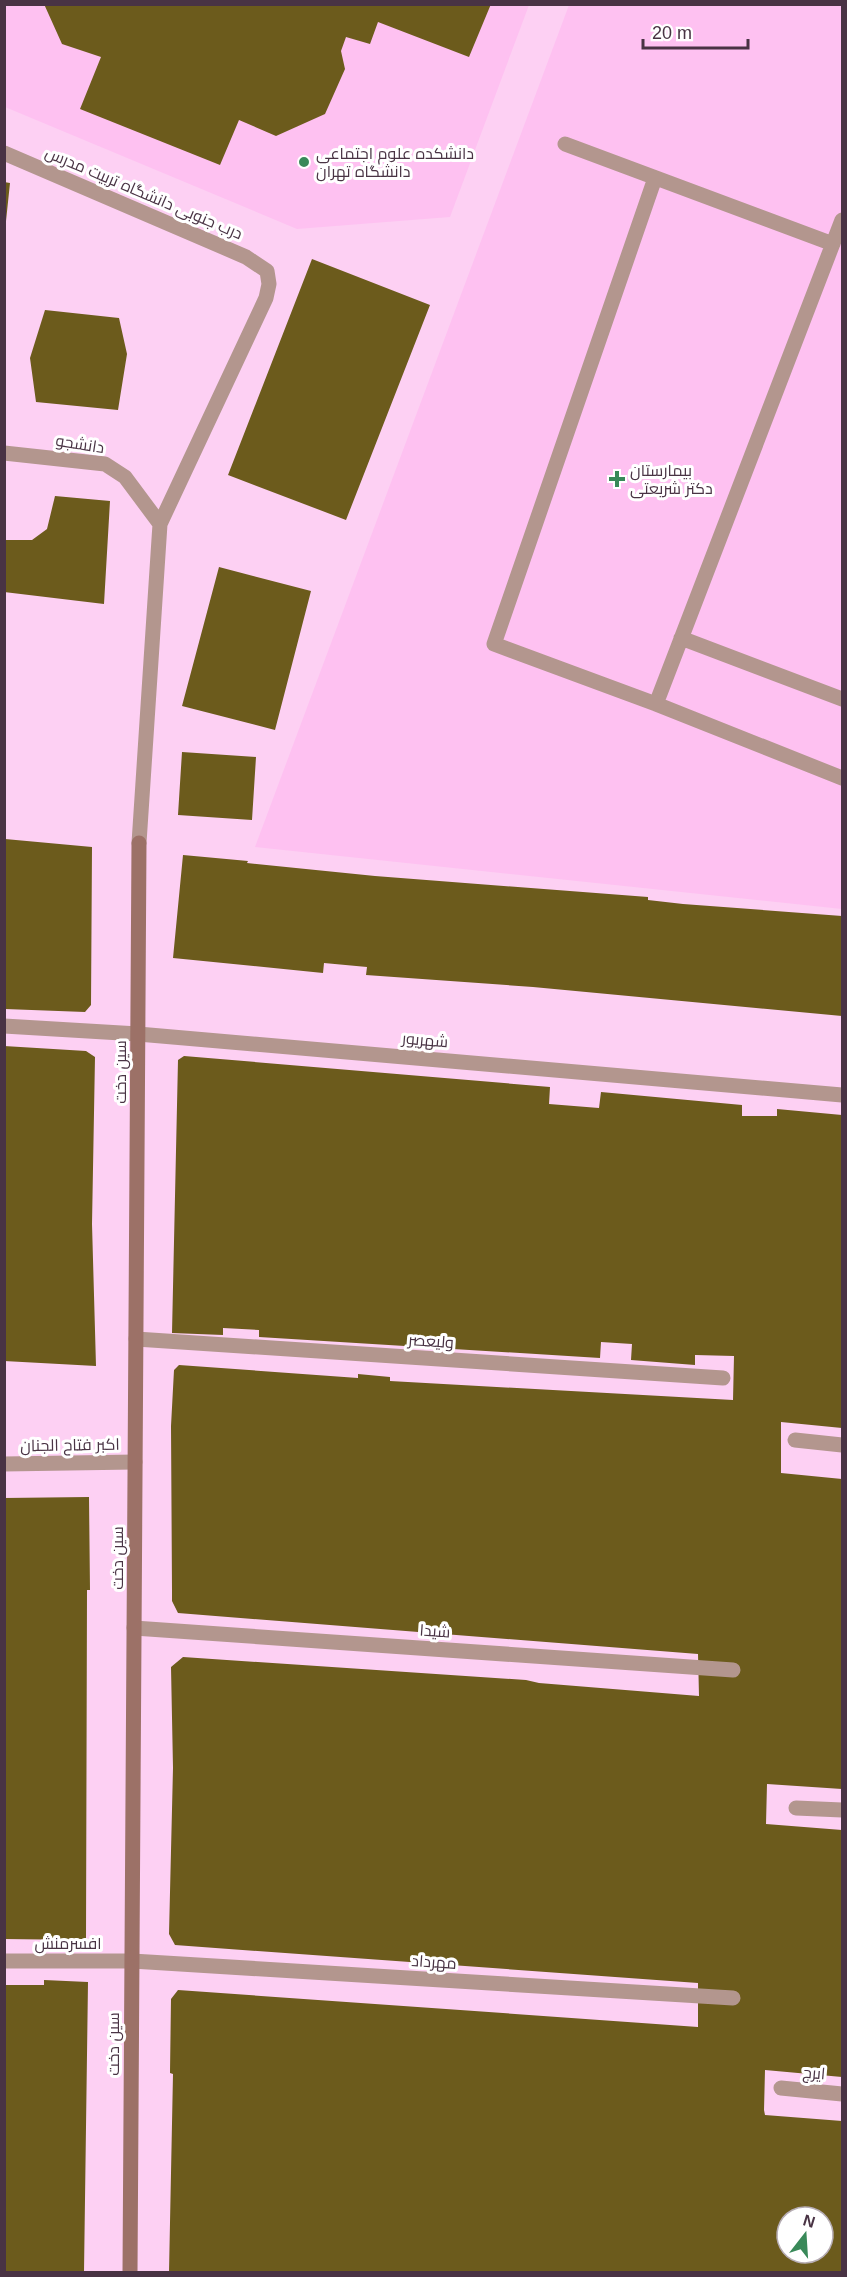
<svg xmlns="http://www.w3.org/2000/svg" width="847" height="2277" font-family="Arial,Cairo,sans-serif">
  <rect width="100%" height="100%" fill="#fdd0f3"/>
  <path fill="#fec1f1" d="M4,5H529L450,217L297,229L5,107Z
    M569,5H842V909L255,847Z"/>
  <path fill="#6c5b1c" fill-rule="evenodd" d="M44,4H491L469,57L378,22L370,44L346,37L341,51L345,69L325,114L276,136L239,120L220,165L80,109L101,57L62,44Z
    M4,182L10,183L6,221H4Z
    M312,259L430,305L346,520L228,475Z
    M45,310L119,318L127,354L118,410L36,402L30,358Z
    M55,496L110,501L104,604L4,592L6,540H32L47,529Z
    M219,567L311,591L275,730L182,706Z
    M182,752L256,757L252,820L178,815Z
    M5,839L92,847L91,1005L85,1012L5,1009Z
    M183,855L248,861L247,863L375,876L648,897V900L683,904L842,916V1016L533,987L366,975L367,967L324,963L323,973L173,958Z
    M4,1046L86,1051L95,1057L92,1224L96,1366L4,1361Z
    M184,1056L550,1087L549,1104L599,1108L601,1092L742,1105V1116H777V1109L842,1115V1428L781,1422V1473L842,1479V1789L767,1784L766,1824L842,1830V2077L765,2070L764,2110L765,2115L842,2121V2272H169L173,2074L170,2073L171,1999L178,1990L698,2027V1983L175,1945L169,1934L173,1768L171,1667L183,1657L526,1680L539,1683L699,1696L698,1654L178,1613L172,1601V1589L171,1426L174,1370L179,1365L358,1378V1374L390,1377V1381L733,1400L734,1356L695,1355V1365L631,1360L632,1344L601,1342L600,1358L259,1337V1330L223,1328V1335L172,1333L178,1060ZM787,2217H823V2253H787Z
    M89,1497L90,1590H87L86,1940L4,1939V1498Z
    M44,1980L88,1982L84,2272H4V1985H44Z"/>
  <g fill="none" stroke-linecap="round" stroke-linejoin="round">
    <path stroke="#b3968e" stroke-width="15" d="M565,144L833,244
      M4,153L246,257L267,271L269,284L266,298L160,524L139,843
      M655,178L494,644L656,704
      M842,220L656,704L842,778
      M4,453L105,464L125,477L160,524
      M681,638L842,699"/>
    <path stroke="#b3968e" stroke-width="15" d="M4,1026L138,1034L842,1095
      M136,1339L723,1378
      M795,1440L842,1445
      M4,1464L135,1462
      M134,1628L733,1670
      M796,1808L842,1810
      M4,1961H132L733,1998
      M781,2088L842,2094"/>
    <path stroke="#9c7167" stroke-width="15" d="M130,2272L139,843"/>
  </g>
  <g fill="#398959" stroke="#fff" stroke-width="2">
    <circle cx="304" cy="162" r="6"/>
    <path d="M614 470h6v6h6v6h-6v6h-6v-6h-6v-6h6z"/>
  </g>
  <g text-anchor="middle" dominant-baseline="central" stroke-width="6" stroke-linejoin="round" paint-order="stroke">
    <g font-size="16" fill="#493344" stroke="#fff" text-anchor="start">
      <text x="316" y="153">دانشکده علوم اجتماعی<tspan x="316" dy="18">دانشگاه تهران</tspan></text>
      <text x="630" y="470">بیمارستان<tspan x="630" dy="18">دکتر شریعتی</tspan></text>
    </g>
    <g font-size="16" fill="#493344" stroke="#fff">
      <text transform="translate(144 193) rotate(23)">درب جنوبی دانشگاه تربیت مدرس</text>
      <text transform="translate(80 444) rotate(9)">دانشجو</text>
      <text transform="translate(425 1040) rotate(5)">شهریور</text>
      <text transform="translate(120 1072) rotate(-90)">سین دخت</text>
      <text transform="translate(431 1341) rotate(4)">ولیعصر</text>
      <text transform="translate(70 1445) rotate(-1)">اکبر فتاح الجنان</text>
      <text transform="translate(117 1558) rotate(-90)">سین دخت</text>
      <text transform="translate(435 1631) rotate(4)">شیدا</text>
      <text x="68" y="1943">افسرمنش</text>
      <text transform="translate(434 1962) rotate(4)">مهرداد</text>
      <text transform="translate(113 2044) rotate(-90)">سین دخت</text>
      <text transform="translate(814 2073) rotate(5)">ایرج</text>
    </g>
  </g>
  <rect width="847" height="2277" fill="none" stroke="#493344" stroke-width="12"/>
  <g transform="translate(805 2235) rotate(17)"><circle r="28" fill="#ffffff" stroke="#b6adb4" stroke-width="1.5"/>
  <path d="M0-4.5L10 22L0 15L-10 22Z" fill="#398959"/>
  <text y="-9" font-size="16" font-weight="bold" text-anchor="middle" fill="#493344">N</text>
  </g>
  <path d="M643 39v9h105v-9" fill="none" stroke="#493344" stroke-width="3"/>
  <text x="652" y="39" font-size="18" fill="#493344" stroke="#ffffff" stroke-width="4.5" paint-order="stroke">20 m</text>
</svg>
